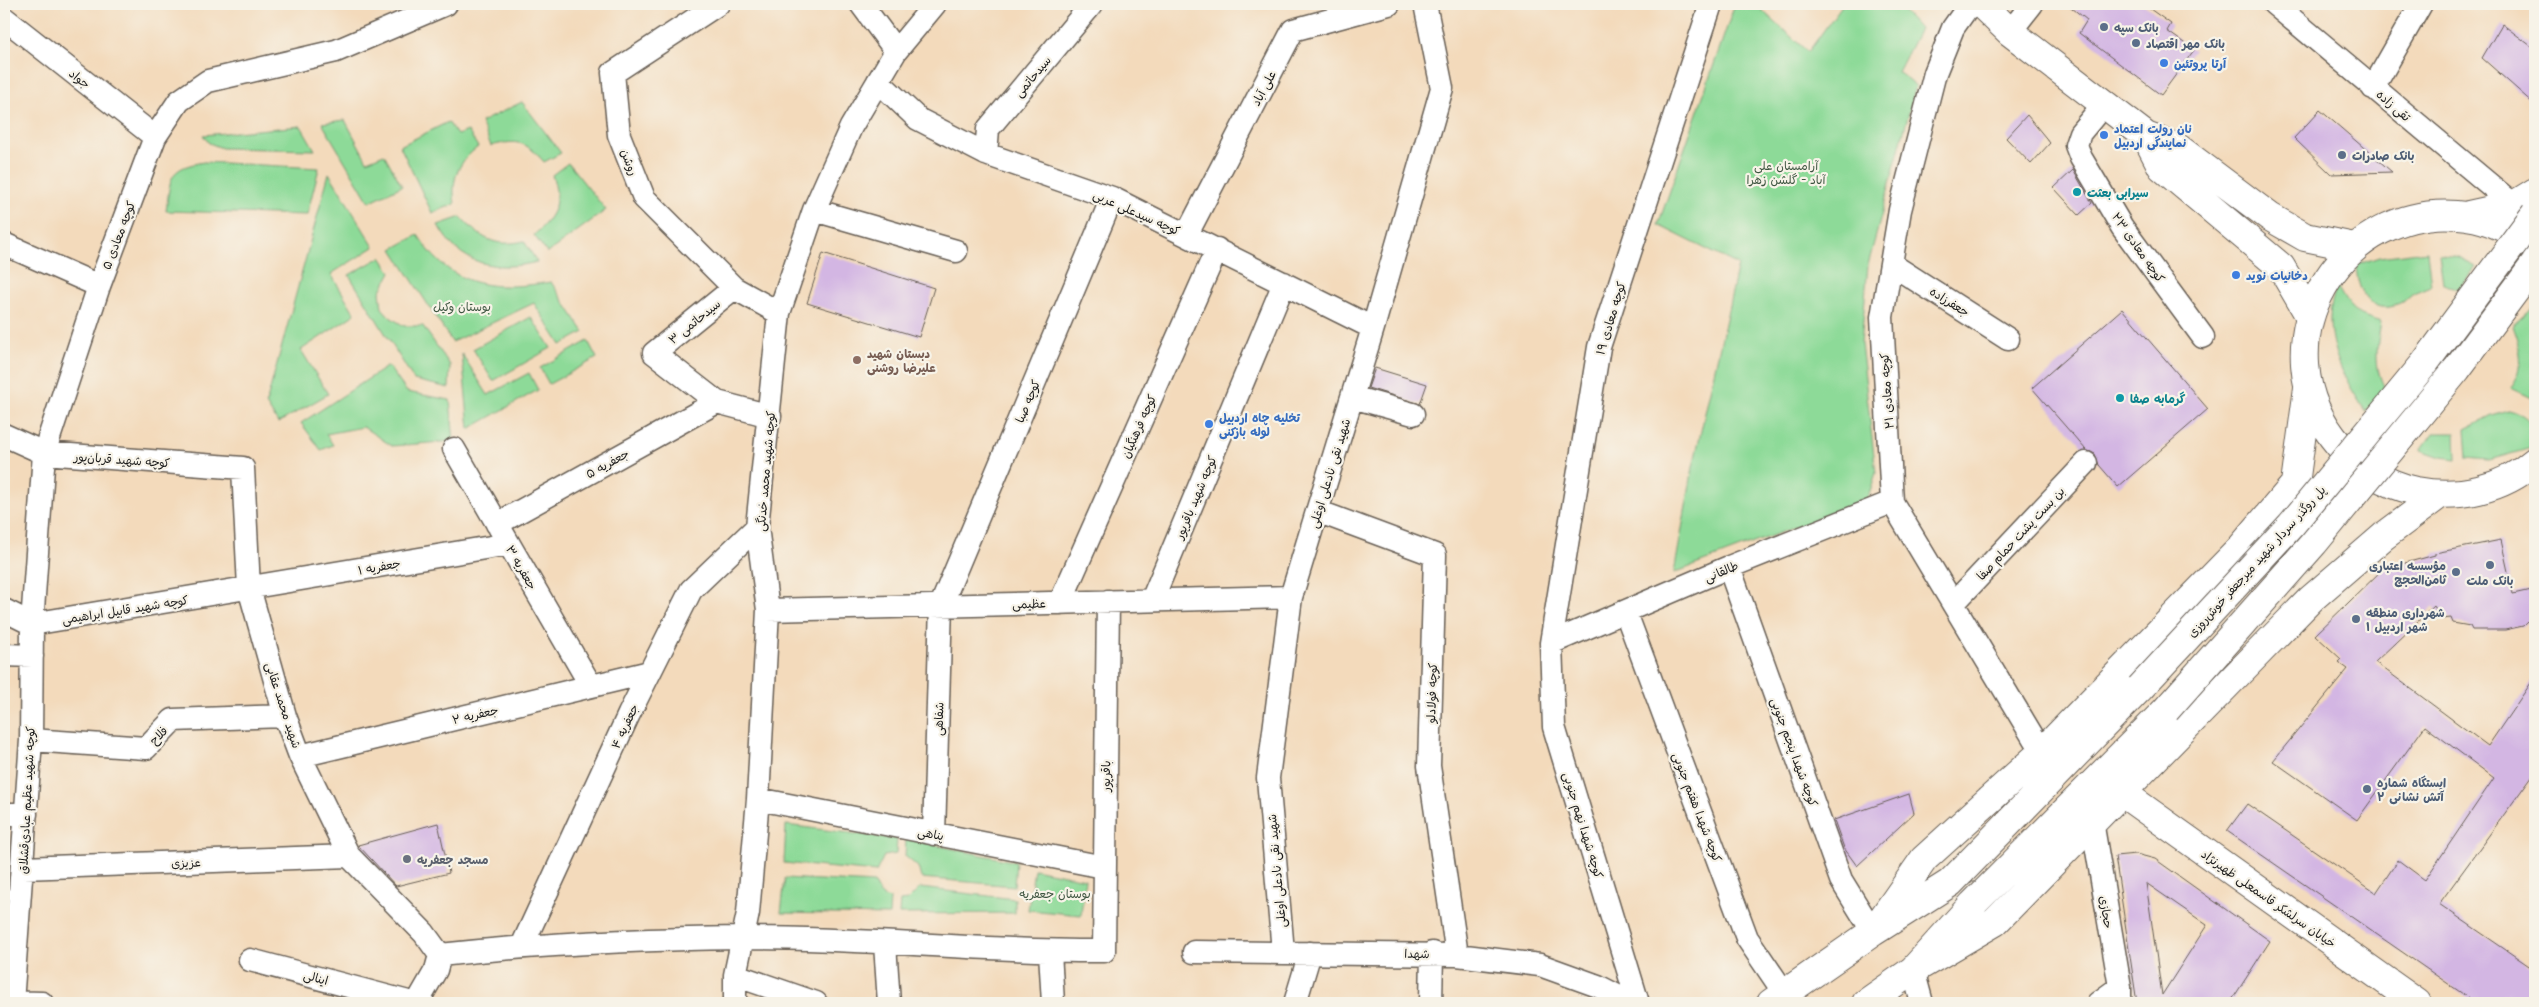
<svg xmlns="http://www.w3.org/2000/svg" width="2539" height="1007" font-family="Mali,'Playpen Sans Arabic',sans-serif">
  <rect width="100%" height="100%" fill="#f7f3e8"/>
  <filter id="ink" filterUnits="userSpaceOnUse"><feTurbulence type="fractalNoise" baseFrequency=".02" numOctaves="2"/><feDisplacementMap in="SourceGraphic" scale="10" xChannelSelector="R" yChannelSelector="G"/><feConvolveMatrix kernelMatrix="1 2 1 2 8 2 1 2 1" color-interpolation-filters="sRGB"/></filter>
  <filter id="wash" filterUnits="userSpaceOnUse"><feTurbulence type="fractalNoise" baseFrequency=".0096" numOctaves="4" result="noise"/><feDisplacementMap in="SourceGraphic" scale="20" xChannelSelector="R" yChannelSelector="G"/><feGaussianBlur stdDeviation="1.12" result="paint"/><feColorMatrix in="noise" values="0 0 0 0 0 0 0 0 0 0 0 0 0 0 0 0 0 1.4 0 .05"/><feComposite in="paint" operator="in"/></filter>
  <g filter="url(#wash)">
    <rect width="100%" height="100%" fill="#f3dabb"/>
    <path fill="#8dda98" stroke="#547b5a" d="M1735,4H1755L1808,52L1843,4H1897L1920,29L1898,72L1916,86L1868,265L1861,343L1876,473L1867,500L1674,573L1693,467L1738,265L1658,225Z
      M522,102L561,153L544,162C526,141 517,139 491,146L481,122Z
      M345,120L367,161L384,154L402,186L369,202L322,123Z
      M448,122L457,135L468,131L478,147C458,162 451,179 455,204L432,213L400,146Z
      M301,126L315,150L222,148L209,143L203,135Z
      M204,162L319,168L307,215L166,211C171,178 167,168 204,162Z
      M568,163L606,210L547,253L534,235C554,216 562,203 552,175Z
      M329,173L374,247L331,274L355,314L301,350L328,394L278,423L266,404Z
      M461,217C480,238 495,248 524,241L537,262C496,272 459,265 438,225Z
      M418,235C452,289 493,291 551,282L584,332L561,345L534,303L452,342L392,249Z
      M2427,251L2431,286C2425,289 2418,291 2412,294C2408,297 2404,302 2400,304C2369,317 2357,290 2356,265L2379,257Z
      M2439,254L2459,258L2476,267L2459,289L2443,284Z
      M381,257L391,272L380,292L382,308L390,317L404,326H423L450,365L449,388L414,380L349,275Z
      M2337,286C2350,310 2354,314 2381,322C2377,346 2373,366 2385,388L2366,412C2341,375 2318,330 2337,286Z
      M2532,308L2535,312V400L2510,388C2527,368 2520,348 2512,326Z
      M531,317L551,348L493,381L473,349Z
      M588,341L597,358L549,384L540,368Z
      M462,354L488,395L529,373L538,390L469,429Z
      M388,366L407,392L450,400L454,441L392,446L363,427L326,434L333,445L321,450L301,423Z
      M2509,410C2531,416 2535,425 2535,447L2489,460L2467,458L2465,429L2492,415Z
      M2433,433H2455L2456,459L2441,457L2421,450Z
      M786,825L897,839L896,854L884,856L876,872L784,863Z
      M906,839L1016,862L1014,886L921,878L918,867L905,856Z
      M1034,869L1085,879L1081,915L1028,910Z
      M785,878L874,883C878,892 881,897 890,899L889,915L781,913Z
      M920,888L1015,899V913L899,914L900,901L908,900Z"/>
    <g id="blocks">
      <path fill="#d3b6e3" fill-rule="evenodd" d="M2067,4H2143L2171,24L2167,31L2194,50L2161,95L2079,33L2087,20Z
        M2502,24L2535,49V105L2482,58Z
        M2320,110L2392,172L2331,174L2294,138Z
        M2027,115L2050,143L2031,164L2006,138Z
        M2073,170L2092,203L2079,215L2054,188Z
        M823,253L934,288L919,337L807,303Z
        M2122,309L2208,409L2118,487L2099,465L2095,454L2086,450L2032,388Z
        M1375,368L1427,384L1420,404L1368,388Z
        M2501,540L2513,594L2535,589V614L2523,626L2505,630H2472L2470,626L2453,623L2451,618L2442,619L2434,606L2375,662L2488,746L2535,677V772L2439,904L2535,970V1003H2476L2227,831L2247,804L2376,893L2398,860L2425,880L2494,778L2425,726L2357,820L2273,761L2348,669L2338,662L2341,659L2315,635L2383,569L2435,555V553Z
        M1909,794L1914,813L1857,866L1844,848L1834,820Z
        M438,823L449,873L396,886L358,845Z
        M2136,854L2155,859L2270,941L2230,1003H2137L2115,856ZM2146,883L2207,925L2162,995Z"/>
    </g>
  </g>
  <g filter="url(#ink)">
    <use href="#blocks" fill-opacity="0" stroke="#675e54" stroke-width="1"/>
    <g fill="none" stroke-linecap="round" stroke-linejoin="round">
      <g stroke="#675e54" stroke-width="25">
        <path id="street" d="M718,4L613,73L619,135L644,198L734,288L779,313
          M861,4L896,51
          M1970,4L1953,28L1935,73L1900,210L1882,317L1892,502L2042,752
          M2274,4L2514,205
          M4,18L155,137
          M2010,32L2032,4
          M878,81L918,119L986,154L1112,198L1373,328
          M2373,88L2421,4
          M2104,104L2080,133L2076,145L2081,158L2122,227L2203,337
          M986,154L988,129L1092,4
          M814,210L956,251
          M1187,234L1293,30L1389,4
          M4,244L99,286
          M1891,264L2008,339
          M734,288L654,353L717,402L770,416
          M1352,397L1413,414
          M4,435L44,453L243,468L249,588L285,716L300,756L349,856L424,933L440,955L436,970L417,1003
          M454,449L591,686
          M1317,511L1435,555L1429,766L1457,955
          M497,524L717,402
          M1729,567L1841,880L1873,932
          M1152,600L1284,283
          M1060,603L1217,249
          M1953,604L2086,463
          M4,610L32,624L509,544
          M768,610L1291,597
          M1626,613L1747,938L1785,994
          M1551,643L1729,567L1892,502
          M4,655L32,656
          M31,740L146,748L173,720L285,716
          M300,756L650,672
          M758,799L1104,867
          M4,814H26
          M2092,821L2120,987V1003
          M934,834L941,605L1112,198
          M23,868L349,856
          M885,944L889,1003
          M522,946L629,714L691,590L757,527
          M1050,952L1053,1003
          M1194,952L1457,955L1540,965L1598,986L1631,1003
          M1283,952L1268,778L1291,597L1373,328L1442,88L1425,4
          M440,955C540,944 641,939 741,938C862,937 983,952 1104,951L1108,601
          M250,960L412,1003
          M1913,970L1922,1003
          M735,975L816,1003
          M4,1002L42,1003
          M12,1003L31,740L32,624L44,453L99,286L155,137L179,101L208,81L336,51L446,4
          M735,1003V975L748,913L758,799L768,610L757,527L779,313L814,210L851,127L896,51L935,4
          M1295,1003L1310,953
          M1431,1003L1432,953
          M1638,1003L1554,727L1551,643L1599,347L1711,4
          M2098,1003L2120,987"/>
      </g>
      <g stroke="#675e54" stroke-width="30">
        <path id="secondary" d="M1981,4L2010,32L2146,136L2178,148L2270,217L2305,237L2354,247
          M2146,136L2162,167L2281,267L2309,315
          M2121,792L2417,1003"/>
      </g>
      <g stroke="#675e54" stroke-width="30">
        <path id="primary" d="M2469,215L2514,205L2535,192
          M2535,247C2514,233 2493,219 2467,216C2339,198 2253,347 2340,446C2360,469 2385,484 2416,491C2458,499 2502,490 2535,461
          M1873,932L1924,859L2042,752L2239,550L2295,484L2308,388
          M1913,970L1995,922L2311,599L2384,536L2439,495
          M1771,1003L1873,932L1950,883L2140,688
          M1866,1003L1913,970L1973,904L2166,710"/>
      </g>
      <use href="#street" stroke="#fff" stroke-width="22"/>
      <use href="#secondary" stroke="#fff" stroke-width="28"/>
      <use href="#primary" stroke="#fff" stroke-width="28"/>
      <g stroke="#675e54" stroke-width="30" stroke-linecap="butt">
        <path id="primary-bridge" d="M2140,688L2291,525L2424,364L2535,214
          M2166,710L2314,543L2457,369L2535,264"/>
      </g>
      <use href="#primary-bridge" stroke="#fff" stroke-width="28"/>
    </g>
  </g>
  <g fill="#5c6f8a" stroke="#f7f3e8" stroke-width="2">
    <circle cx="2104" cy="27" r="5"/>
    <circle cx="2136" cy="43" r="5"/>
    <circle cx="2342" cy="155" r="5"/>
    <circle cx="2490" cy="565" r="5"/>
    <circle cx="2456" cy="572" r="5"/>
    <circle cx="2356" cy="619" r="5"/>
    <circle cx="2367" cy="789" r="5"/>
  </g>
  <g fill="#3f7fe0" stroke="#f7f3e8" stroke-width="2">
    <circle cx="2164" cy="63" r="5"/>
    <circle cx="2104" cy="135" r="5"/>
    <circle cx="2236" cy="275" r="5"/>
    <circle cx="1209" cy="424" r="5"/>
  </g>
  <g fill="#0f9aa8" stroke="#f7f3e8" stroke-width="2">
    <circle cx="2077" cy="192" r="5"/>
    <circle cx="2120" cy="398" r="5"/>
  </g>
  <circle fill="#8d6e63" stroke="#f7f3e8" stroke-width="2" cx="857" cy="360" r="5"/>
  <circle fill="#6b7280" stroke="#f7f3e8" stroke-width="2" cx="407" cy="859" r="5"/>
  <g text-anchor="middle" dominant-baseline="central" stroke-width="4.5" stroke-linejoin="round" paint-order="stroke">
    <g font-size="12" font-weight="bold" fill="#4e5e75" stroke="#f7f3e8" text-anchor="start">
      <text x="2114" y="27">بانک سپه</text>
      <text x="2146" y="43">بانک مهر اقتصاد</text>
      <text x="2352" y="155">بانک صادرات</text>
      <text x="2446" y="565" text-anchor="end">مؤسسه اعتباری<tspan x="2446" dy="14">ثامن‌الحجج</tspan></text>
      <text x="2490" y="580" text-anchor="middle">بانک ملت</text>
      <text x="2366" y="612">شهرداری منطقه<tspan x="2366" dy="14">۱ شهر اردبیل</tspan></text>
      <text x="2377" y="782">ایستگاه شماره<tspan x="2377" dy="14">۲ آتش نشانی</tspan></text>
    </g>
    <g font-size="12" font-weight="bold" fill="#366cbe" stroke="#f7f3e8" text-anchor="start">
      <text x="2174" y="63">آرتا پروتئین</text>
      <text x="2114" y="128">نان رولت اعتماد<tspan x="2114" dy="14">نمایندگی اردبیل</tspan></text>
      <text x="2246" y="275">دخانیات نوید</text>
      <text x="1219" y="417">تخلیه چاه اردبیل<tspan x="1219" dy="14">لوله بازکنی</tspan></text>
    </g>
    <g font-size="12" fill="#1c1c1c" stroke="#f7f3e8">
      <text transform="translate(1032 76) rotate(-50)">سیدحاتمی</text>
      <text transform="translate(80 78) rotate(38)">جواد</text>
      <text transform="translate(1263 88) rotate(-62)">علی آباد</text>
      <text transform="translate(2394 105) rotate(41)">تقی زاده</text>
      <text transform="translate(630 162) rotate(69)">روشن</text>
      <text transform="translate(1137 212) rotate(24)">کوچه سیدعلی عربی</text>
      <text transform="translate(118 235) rotate(-69)">کوچه معادی ۵</text>
      <text transform="translate(2139 247) rotate(55)">کوچه معادی ۲۳</text>
      <text transform="translate(1950 301) rotate(32)">جعفرزاده</text>
      <text transform="translate(1610 318) rotate(-73)">کوچه معادی ۱۹</text>
      <text transform="translate(694 321) rotate(-39)">سیدحاتمی ۳</text>
      <text transform="translate(1886 391) rotate(-94)">کوچه معادی ۲۱</text>
      <text transform="translate(1027 401) rotate(-67)">کوچه صبا</text>
      <text transform="translate(1138 426) rotate(-66)">کوچه فرهنگیان</text>
      <text transform="translate(122 459) rotate(4)">کوچه شهید قربان‌پور</text>
      <text transform="translate(607 463) rotate(-29)">جعفریه ۵</text>
      <text transform="translate(765 471) rotate(-85)">کوچه شهید محمد خدنگی</text>
      <text transform="translate(1329 473) rotate(-73)">شهید نقی نادعلی اوغلی</text>
      <text transform="translate(1195 497) rotate(-67)">کوچه شهید باقرپور</text>
      <text transform="translate(2020 533) rotate(-47)">بن بست پشت حمام صفا</text>
      <text transform="translate(2256 561) rotate(-48)">پل روگذر سردار شهید میرجعفر خوش‌روزی</text>
      <text transform="translate(379 566) rotate(-10)">جعفریه ۱</text>
      <text transform="translate(522 567) rotate(60)">جعفریه ۳</text>
      <text transform="translate(1721 571) rotate(-23)">طالقانی</text>
      <text transform="translate(1029 603) rotate(-1)">عظیمی</text>
      <text transform="translate(125 609) rotate(-9)">کوچه شهید قابیل ابراهیمی</text>
      <text transform="translate(1431 693) rotate(-88)">کوچه فولادلو</text>
      <text transform="translate(284 705) rotate(72)">شهید محمد عقابی</text>
      <text transform="translate(475 714) rotate(-13)">جعفریه ۲</text>
      <text transform="translate(938 719) rotate(-88)">شفاهی</text>
      <text transform="translate(624 726) rotate(-65)">جعفریه ۴</text>
      <text transform="translate(158 735) rotate(-45)">فلاح</text>
      <text transform="translate(1795 752) rotate(70)">کوچه شهدا پنجم جنوبی</text>
      <text transform="translate(1105 776) rotate(-89)">باقرپور</text>
      <text transform="translate(26 800) rotate(-87)">کوچه شهید عظیم عبادی‌قشلاق</text>
      <text transform="translate(1698 807) rotate(69)">کوچه شهدا هفتم جنوبی</text>
      <text transform="translate(1584 825) rotate(73)">کوچه شهدا نهم جنوبی</text>
      <text transform="translate(931 833) rotate(11)">پناهی</text>
      <text transform="translate(186 862) rotate(-2)">عزیزی</text>
      <text transform="translate(1276 871) rotate(-95)">شهید نقی نادعلی اوغلی</text>
      <text transform="translate(2269 898) rotate(35)">خیابان سرلشکر قاسمعلی ظهیرنژاد</text>
      <text transform="translate(2107 912) rotate(81)">حجازی</text>
      <text transform="translate(1417 953) rotate(1)">شهدا</text>
      <text transform="translate(316 977) rotate(15)">اینالی</text>
    </g>
    <g font-size="12" fill="#3e5541" stroke="#f7f3e8">
      <text x="1786" y="165">آرامستان علی<tspan x="1786" dy="14">آباد - گلشن زهرا</tspan></text>
      <text x="462" y="306">بوستان وکیل</text>
      <text x="1055" y="893">بوستان جعفریه</text>
    </g>
    <g font-size="12" font-weight="bold" fill="#0d838f" stroke="#f7f3e8" text-anchor="start">
      <text x="2087" y="192">سیرابی بعثت</text>
      <text x="2130" y="398">گرمابه صفا</text>
    </g>
    <g font-size="12" font-weight="bold" fill="#785e54" stroke="#f7f3e8" text-anchor="start">
      <text x="867" y="353">دبستان شهید<tspan x="867" dy="14">علیرضا روشنی</tspan></text>
    </g>
    <g font-size="12" font-weight="bold" fill="#5b616d" stroke="#f7f3e8" text-anchor="start">
      <text x="417" y="859">مسجد جعفریه</text>
    </g>
  </g>
  <rect width="2539" height="1007" fill="none" stroke="#f7f3e8" stroke-width="20"/>
</svg>
